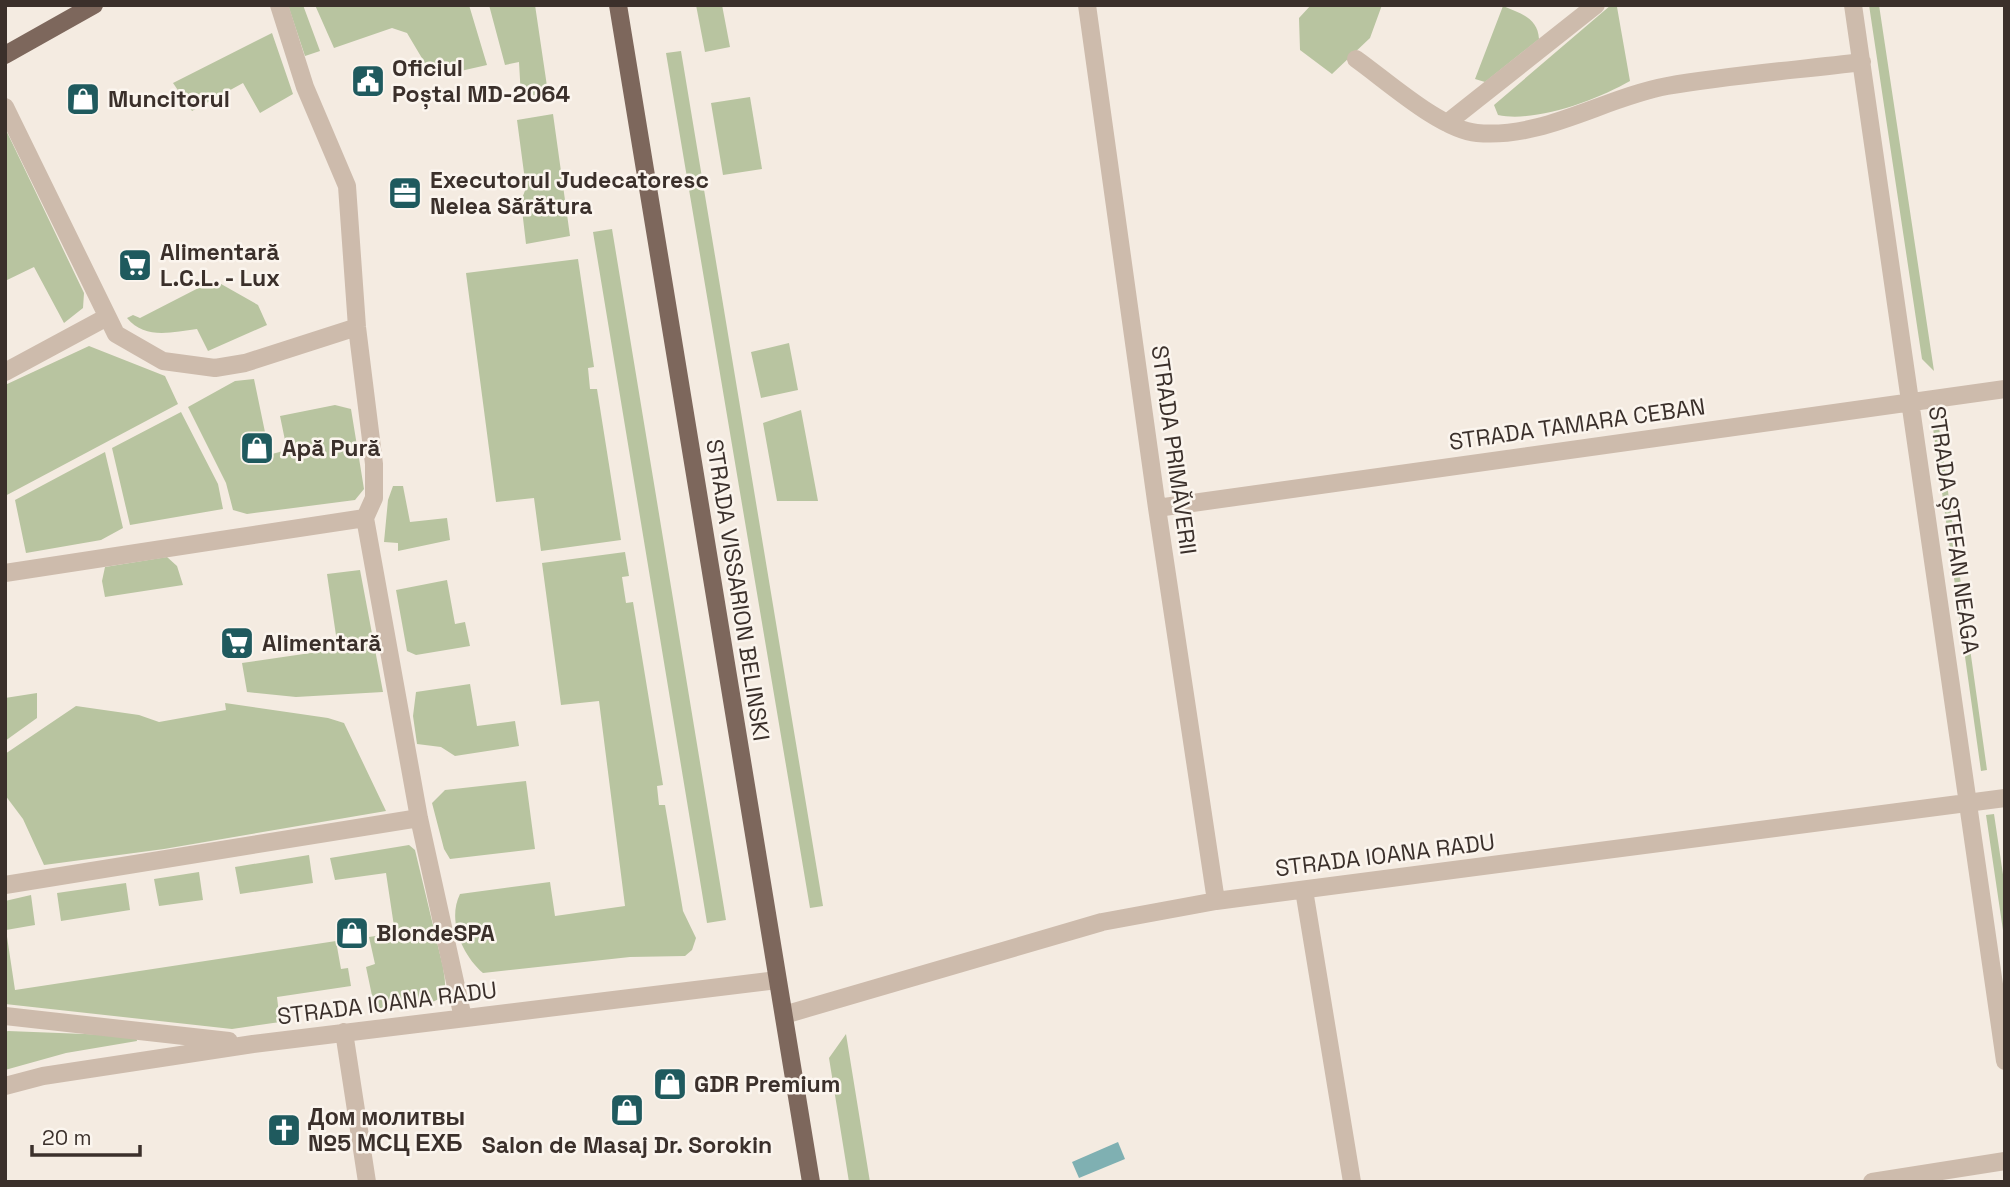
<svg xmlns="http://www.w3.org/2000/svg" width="2010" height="1187" font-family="'Space Grotesk',sans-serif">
  <rect width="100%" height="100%" fill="#f4ebe1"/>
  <path fill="#b8c4a0" d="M288,5H303L320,51L305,56Z
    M315,5H469L487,65L443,75L429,70L407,33L392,28L334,48Z
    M489,5H535L548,93L521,97L519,62L505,65Z
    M696,5H722L730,47L705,52Z
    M1311,5H1382L1370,38L1332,74L1300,50L1299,18Z
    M1611,5H1620L1617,7L1630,81C1597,100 1535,123 1498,115L1494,105Z
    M1869,5H1879L1934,371L1922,359Z
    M1503,6C1520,13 1538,18 1539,39L1485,82L1475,79Z
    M272,33L293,94L260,113L243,83L192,111L173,83Z
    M681,51L823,906L810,908L666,53Z
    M750,97L762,169L723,175L711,103Z
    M553,114L570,236L526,244L521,201L526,188L517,120Z
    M5,128L84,293L83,308L64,323L34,267L5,281Z
    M612,229L726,920L707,923L593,232Z
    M578,259L594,367L588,368L590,389H597L621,540L541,551L534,498L496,502L466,273Z
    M214,280L258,305L267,325L208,351L197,329C172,332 145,340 127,318L133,315L140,318Z
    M789,343L798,390L761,398L751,352Z
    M89,346L165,376L178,404L5,496V385Z
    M254,379L266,437L250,441L245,447L246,456L257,458L287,450L280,416L335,405L351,409L364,489L355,500L247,514L233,510L226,483L188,407L235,381Z
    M801,410L818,501H777L763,423Z
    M181,412L218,484L223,509L130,525L112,448Z
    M1939,427L1987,770L1981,771L1933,428Z
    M105,452L123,528L101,540L26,553L15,500Z
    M393,486H403L410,522L447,518L450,540L398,551V543L384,542L388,500Z
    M625,552L629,576L622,577L626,603L633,602L663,785L657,786L659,805H665L683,911L696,938L692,950L685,956L630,957L483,973C462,955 447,920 460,894L550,882L555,916L625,906L599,701L561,705L542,563Z
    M167,557L177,566L183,585L105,597L102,581L105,567Z
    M360,570L383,692L296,697L247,692L242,663L338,649L327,574Z
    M447,580L455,624L465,622L470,646L416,655L407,651L396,590Z
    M470,684L477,726L515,721L519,746L455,756L441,747L417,744L413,716L416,692Z
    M37,693V718L5,741V698Z
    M225,703L328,718L344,723L386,811L164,849L44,865L23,819L5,795V754L76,706L139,715L159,722L226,710Z
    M526,781L535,849L450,859L444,849L432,803L445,790Z
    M1994,814L2005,888V944L1986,815Z
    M409,845L415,850L443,967C444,975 447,986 443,994C437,1008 390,1008 375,1010L366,967L375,964L369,937L395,933L386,873L335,880L330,858Z
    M309,855L313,883L240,894L235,867Z
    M199,872L203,900L159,906L154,879Z
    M126,883L130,910L61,921L57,893Z
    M31,895L35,925L6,930L15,990L336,941L341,969L348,968L351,986L277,997L280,1022L232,1029L5,1004V901Z
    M8,1031L136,1036L137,1041L66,1053L5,1070V1032Z
    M846,1034L870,1182H849L829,1058Z"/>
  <path fill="#7fb0b2" d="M1118,1142L1125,1159L1079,1178L1072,1162Z"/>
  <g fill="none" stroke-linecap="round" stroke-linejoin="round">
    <path stroke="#cdbbac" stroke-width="18" d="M279,5L305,87L347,186L357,327L374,464V498L365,518L419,818L463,1018
      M1087,5L1157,508L1216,901
      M1853,5L2005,1061
      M1356,59C1387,81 1441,130 1477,133C1544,139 1603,98 1667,86C1731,75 1797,70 1862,62
      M5,107L116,334L163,361L215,368L245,363L357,327
      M1447,123L1596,5
      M5,372L107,317
      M1157,508L2005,389
      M5,573L365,518
      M5,885L419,818
      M1304,890L1352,1182
      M784,1015L1102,922L1216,901L2005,798
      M5,1016L229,1041
      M344,1032L367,1182
      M5,1086L43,1076L253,1044L777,980
      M1872,1182L2005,1161"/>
    <path stroke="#7d675c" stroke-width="18" d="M618,5L811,1182
      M5,55L94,5"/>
  </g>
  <defs>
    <g id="civic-square" transform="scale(1.75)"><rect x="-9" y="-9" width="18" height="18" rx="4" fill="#1f5a5e" stroke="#fbf5ee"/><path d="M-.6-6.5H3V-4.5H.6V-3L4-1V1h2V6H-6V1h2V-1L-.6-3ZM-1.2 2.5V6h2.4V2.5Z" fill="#fff"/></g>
    <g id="shop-square" transform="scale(1.75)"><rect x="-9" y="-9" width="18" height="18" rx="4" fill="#1f5a5e" stroke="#fbf5ee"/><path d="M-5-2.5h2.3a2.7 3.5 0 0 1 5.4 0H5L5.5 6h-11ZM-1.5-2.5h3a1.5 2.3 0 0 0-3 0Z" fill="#fff"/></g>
    <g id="office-square" transform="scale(1.75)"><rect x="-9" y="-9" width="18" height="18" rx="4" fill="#1f5a5e" stroke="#fbf5ee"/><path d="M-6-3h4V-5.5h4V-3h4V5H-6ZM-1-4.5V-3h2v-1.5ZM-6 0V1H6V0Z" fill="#fff"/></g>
    <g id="supermarket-square" transform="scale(1.75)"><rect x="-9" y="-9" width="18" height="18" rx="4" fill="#1f5a5e" stroke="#fbf5ee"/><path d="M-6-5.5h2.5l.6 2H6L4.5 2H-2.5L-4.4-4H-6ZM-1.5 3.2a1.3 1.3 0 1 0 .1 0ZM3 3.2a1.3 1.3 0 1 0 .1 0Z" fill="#fff"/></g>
    <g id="church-square" transform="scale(1.75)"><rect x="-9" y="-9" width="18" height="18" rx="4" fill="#1f5a5e" stroke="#fbf5ee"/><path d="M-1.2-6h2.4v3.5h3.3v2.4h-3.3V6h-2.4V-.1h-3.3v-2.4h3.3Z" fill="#fff"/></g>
  </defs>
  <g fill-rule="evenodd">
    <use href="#civic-square" x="368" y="81"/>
    <use href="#shop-square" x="83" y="99"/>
    <use href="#office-square" x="405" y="193"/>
    <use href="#supermarket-square" x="135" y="265"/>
    <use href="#shop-square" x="257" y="448"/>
    <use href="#supermarket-square" x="237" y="643"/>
    <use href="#shop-square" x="352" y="933"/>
    <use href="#shop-square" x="670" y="1084"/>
    <use href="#shop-square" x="627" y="1110"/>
    <use href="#church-square" x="284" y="1130"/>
  </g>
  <g text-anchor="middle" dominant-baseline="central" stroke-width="5" stroke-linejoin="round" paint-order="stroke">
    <g font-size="23" font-weight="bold" fill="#3b302b" stroke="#fbf5ee" text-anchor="start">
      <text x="392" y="68">Oficiul<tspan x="392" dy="26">Poștal MD-2064</tspan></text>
      <text x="108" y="99">Muncitorul</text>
      <text x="430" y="180">Executorul Judecatoresc<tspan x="430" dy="26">Nelea Sărătura</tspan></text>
      <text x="160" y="252">Alimentară<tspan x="160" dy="26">L.C.L. - Lux</tspan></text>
      <text x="282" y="448">Apă Pură</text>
      <text x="262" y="643">Alimentară</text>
      <text x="376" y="933">BlondeSPA</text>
      <text x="694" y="1084">GDR Premium</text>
      <text x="308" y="1117">Дом молитвы<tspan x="308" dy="26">№5 МСЦ ЕХБ</tspan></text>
      <text x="627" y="1145" text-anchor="middle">Salon de Masaj Dr. Sorokin</text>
    </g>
    <g font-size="23" fill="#3b302b" stroke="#fbf5ee">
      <text transform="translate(1577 424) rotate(-8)">STRADA TAMARA CEBAN</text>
      <text transform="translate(1174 450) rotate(82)">STRADA PRIMĂVERII</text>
      <text transform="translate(1954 530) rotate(82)">STRADA ȘTEFAN NEAGA</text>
      <text transform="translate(738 590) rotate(81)">STRADA VISSARION BELINSKI</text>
      <text transform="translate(1385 855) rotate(-7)">STRADA IOANA RADU</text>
      <text transform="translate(387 1003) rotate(-7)">STRADA IOANA RADU</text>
    </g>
  </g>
  <rect width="2010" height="1187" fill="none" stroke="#3b302b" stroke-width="14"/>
  <path d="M32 1145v10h108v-10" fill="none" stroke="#3b302b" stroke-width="3.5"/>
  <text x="42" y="1145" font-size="21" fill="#3b302b" stroke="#fbf5ee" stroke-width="5" paint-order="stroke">20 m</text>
</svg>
